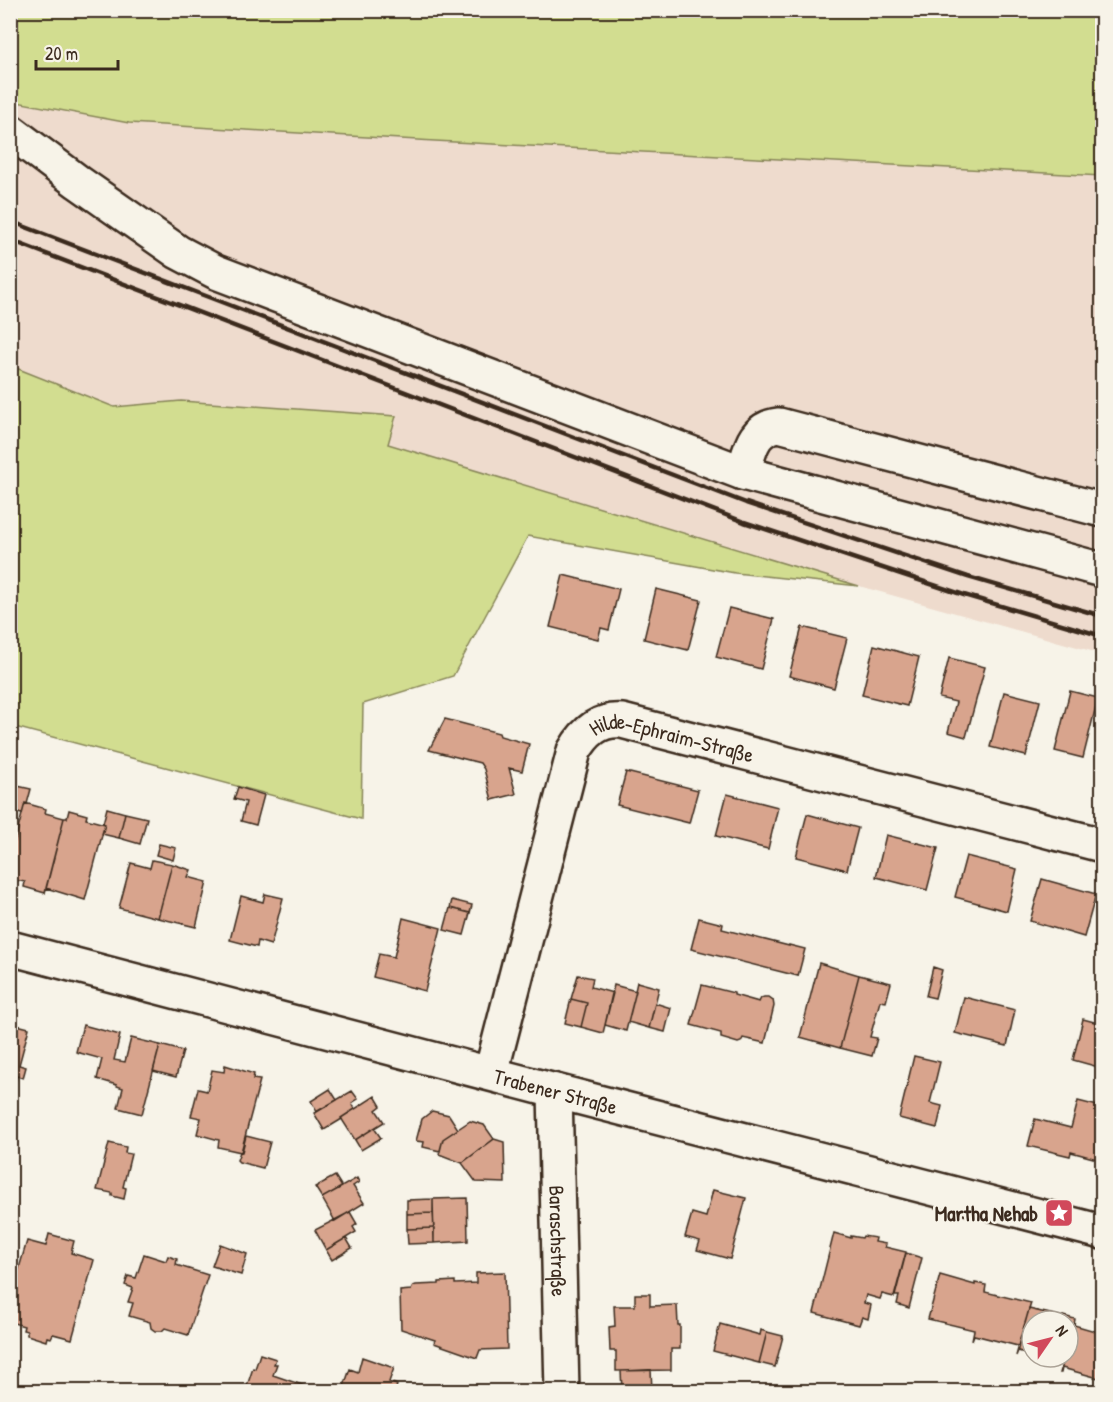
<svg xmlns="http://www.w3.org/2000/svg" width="1113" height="1402" font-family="'Patrick Hand',sans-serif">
  <rect width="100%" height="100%" fill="#f7f3e8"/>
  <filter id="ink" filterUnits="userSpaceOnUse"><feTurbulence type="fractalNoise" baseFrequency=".0167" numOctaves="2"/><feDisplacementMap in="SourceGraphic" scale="12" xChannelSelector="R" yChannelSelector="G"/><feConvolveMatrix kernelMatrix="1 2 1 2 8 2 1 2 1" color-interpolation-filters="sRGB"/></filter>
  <g filter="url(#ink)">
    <path fill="#eedbcd" d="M10,11H1102V654L859,586L388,444L396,416L181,401L114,407L11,366Z"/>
    <path fill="#d2dd90" stroke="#868457" stroke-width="1.5" d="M10,11H1102V176L435,141L129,123L11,101Z
      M11,366L114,407L181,401L396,416L388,444L859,586L735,573L528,536L453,676L363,704L361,819L11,726Z"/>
    <path fill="#d8a48d" stroke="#3b2a1e" stroke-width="1.5" d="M563,575L619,589L609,630L601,628L598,639L550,627Z
      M656,589L701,600L688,650L644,639Z
      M729,608L774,619L761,669L716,657Z
      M802,627L847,638L834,688L789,676Z
      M874,645L919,657L907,706L862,695Z
      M949,658L985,667L966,737L948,732L956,702L939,698Z
      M1070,691L1098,698L1083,758L1055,751Z
      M1004,692L1040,701L1026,756L990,747Z
      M445,719L499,733L500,736L529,744L522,771L509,768L516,794L492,800L484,769L480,763L429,750Z
      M626,772L698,790L689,823L617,805Z
      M13,785L31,789L27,804L25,803L22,814L10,811V796Z
      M238,787L264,795L256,825L241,821L246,802L234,799Z
      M727,794L778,807L768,849L716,836Z
      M25,803L46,809L45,813L64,818L45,893L24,887L25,882L10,879V859Z
      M107,808L125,813L119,838L102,834L105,824L103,823Z
      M69,810L87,815L86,819L105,824L85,900L46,888L64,818H67Z
      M125,813L147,818L140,844L119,838Z
      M807,814L858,828L847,870L796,857Z
      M886,835L938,848L927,890L876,877Z
      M159,844L176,848L173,860L156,855Z
      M966,856L1017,869L1007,911L955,897Z
      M152,860L172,864L158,918L119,908L131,863L150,868Z
      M172,864L191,870L188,877L207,882L196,927L158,918Z
      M1042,879L1096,894L1084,937L1030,921Z
      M265,894L283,898L271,945L258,941L257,947L230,940L241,896L263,902Z
      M452,900L472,905L470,913L450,908Z
      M450,908L470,913L464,935L444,930Z
      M403,918L441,928L425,991L373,977L379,954L394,957Z
      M699,918L723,924L722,929L789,946V945L805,949L798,976L691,949Z
      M819,963L859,975L840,1048L800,1037Z
      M933,967L942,970L935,998L926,996Z
      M578,975L593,978L591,987L613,993L603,1033L581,1027L587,1003L571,999Z
      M859,975L891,983L886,1002L880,1001L870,1037L877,1038L872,1056L840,1048Z
      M637,982L659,988L649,1028L628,1022L636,991H635Z
      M614,985L636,991L626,1031L605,1025Z
      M702,985L734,993V995L759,1002L761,998L764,997H769L773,1000L774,1006L765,1043L743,1038L741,1042L738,1043L721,1038V1033L691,1025Z
      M964,997L1015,1010L1007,1046L955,1033Z
      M571,999L587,1003L581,1027L565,1023Z
      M655,1003L671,1008L665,1032L649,1028Z
      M10,1016L17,1025L29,1028L19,1065L26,1067L23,1078L17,1076L12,1093H10Z
      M1083,1019L1102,1024V1068L1073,1060Z
      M83,1025L120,1035L114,1060L125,1062L131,1038L160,1045L142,1114L118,1108L123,1088L117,1086V1085L97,1079L102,1059L76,1052Z
      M160,1045L183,1051L176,1077L153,1071Z
      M914,1056L940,1062L930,1103L942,1106L937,1128L899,1118Z
      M225,1065L254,1074L253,1079L260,1080L241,1152L218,1147L219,1140L197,1134L201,1118L191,1116L198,1089L207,1091L212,1070L224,1072Z
      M330,1089L337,1100L317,1112L311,1101Z
      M352,1091L358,1099L352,1103L355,1109L341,1118L342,1119L324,1130L314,1113Z
      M375,1096L381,1106L376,1110L384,1122L355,1140L341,1118Z
      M1078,1101L1102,1107V1139L1097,1159L1071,1152L1070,1156L1028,1146L1035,1119L1071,1128Z
      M432,1111L449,1115L458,1129L443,1139L440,1151L423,1147L424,1142L416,1141L422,1119Z
      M470,1121L484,1125L494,1139L462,1163L439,1154L443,1139Z
      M374,1128L381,1138L361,1150L355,1140Z
      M246,1136L270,1142L263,1168L239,1162L237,1160L240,1152H242Z
      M494,1139L504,1142L505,1183L476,1182L462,1163Z
      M109,1143L126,1147L125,1153L131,1154L123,1187L126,1188L124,1199L112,1196V1193L97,1190Z
      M335,1176L342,1187L322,1198L315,1187Z
      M357,1178L359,1182L353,1186L364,1203L335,1221L322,1198Z
      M713,1190L746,1198L730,1259L697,1250L700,1241L685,1237L692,1213L706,1217Z
      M467,1198L468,1241L434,1243L433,1199Z
      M433,1199V1213L407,1214V1200Z
      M350,1212L357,1224L353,1227L356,1232L326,1250L315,1230Z
      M433,1213L434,1228L407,1229V1214Z
      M434,1228V1243L408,1244L407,1229Z
      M834,1233L851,1238V1236L862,1238L863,1236L876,1238L875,1242L886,1244L885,1247L906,1252L894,1297L882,1294L880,1299L866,1295L864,1303L871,1305L868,1319L862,1317L859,1325L814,1313Z
      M49,1234L74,1241L71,1253L94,1260L72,1339L53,1334L51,1338L47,1337L46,1341L27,1335V1331L23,1330L24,1326L10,1322V1299L27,1241L46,1246Z
      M346,1238L352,1248L332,1260L326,1250Z
      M220,1244L247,1254L241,1275L212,1266Z
      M906,1253L922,1258L909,1308L897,1304L899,1296H895Z
      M144,1254L166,1261L168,1256L177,1259L176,1265L208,1275L188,1335L165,1328L162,1331H155L151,1328L150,1322L129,1316L133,1303L128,1302L133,1288L125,1285L128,1276L136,1278Z
      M505,1272L507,1349L480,1350L477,1358L434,1343L435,1340L401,1329L400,1291L411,1290L413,1286L416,1285L439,1284V1282L455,1281V1284L476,1283V1273Z
      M940,1275L975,1285V1283L986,1285L985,1292L1031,1303L1018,1346L974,1335L972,1340L974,1330L928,1319Z
      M635,1294H650V1306L677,1305L678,1325H680V1349H671V1370L616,1371V1351H610L609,1327L615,1326L614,1306H635Z
      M1029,1309L1063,1317V1316L1075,1319L1074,1325L1102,1333V1379L1062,1368L1061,1373H1060L1063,1363L1039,1357H1068V1321H1032V1355L1018,1351L1016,1356Z
      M720,1324L760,1335L761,1330L767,1332L759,1363L713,1351Z
      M767,1332L783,1336L775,1367L759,1363Z
      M260,1354L276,1359L274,1364H277L273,1375L308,1387L307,1392H245L253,1368L255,1369Z
      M362,1357L394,1368L389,1382L397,1385L395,1392H342L350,1369L358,1372Z
      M651,1370L652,1390H622L621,1371Z"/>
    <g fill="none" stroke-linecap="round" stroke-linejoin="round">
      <g stroke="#3b2a1e" stroke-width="38">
        <g id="minor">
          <path d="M10,131L78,182L178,252L216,272L743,473L1102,570"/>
          <path d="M743,473C750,451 752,428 779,425L1102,510"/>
          <path id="s1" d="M10,948L555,1091L1102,1232"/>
          <path id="s2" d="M491,1073L574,751C585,732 599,719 622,721L1102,845"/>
          <path id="s3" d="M555,1091L562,1392"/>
        </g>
      </g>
      <use href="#minor" stroke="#f7f3e8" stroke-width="33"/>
      <path stroke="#3b2a1e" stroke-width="4.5" d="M10,221L746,503L968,577L1102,616
        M10,240L744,522L964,595L1102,636"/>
    </g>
  </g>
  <defs>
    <g id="sight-square" transform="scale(1.5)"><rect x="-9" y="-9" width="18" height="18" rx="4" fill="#d1495b" stroke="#f7f3e8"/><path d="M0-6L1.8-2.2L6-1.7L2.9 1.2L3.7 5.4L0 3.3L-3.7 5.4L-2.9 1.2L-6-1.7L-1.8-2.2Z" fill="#fff"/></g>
  </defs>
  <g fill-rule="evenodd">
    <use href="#sight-square" x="1059" y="1213"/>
  </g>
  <g text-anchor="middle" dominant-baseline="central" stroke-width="5" stroke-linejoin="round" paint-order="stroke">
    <g font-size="21" fill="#3b2a1e" stroke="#f7f3e8">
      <text stroke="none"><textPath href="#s2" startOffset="444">Hilde-Ephraim-Straße</textPath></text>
      <text stroke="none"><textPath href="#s1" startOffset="564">Trabener Straße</textPath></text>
      <text stroke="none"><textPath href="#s3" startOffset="150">Baraschstraße</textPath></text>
    </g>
    <g font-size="21" font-weight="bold" fill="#3b2a1e" stroke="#f7f3e8" text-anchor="end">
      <text x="1038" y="1213">Martha Nehab</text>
    </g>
  </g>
  <rect width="1113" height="1402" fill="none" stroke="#f7f3e8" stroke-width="36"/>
  <rect x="18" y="18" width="1077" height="1366" fill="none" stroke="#3b2a1e" stroke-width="2" filter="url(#ink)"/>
  <g transform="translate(1050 1339) rotate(55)"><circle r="28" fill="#f7f3e8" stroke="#aca397" stroke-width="1.5"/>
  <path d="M0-4.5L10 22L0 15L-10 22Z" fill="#d1495b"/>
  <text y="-9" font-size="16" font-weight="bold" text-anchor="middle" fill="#3b2a1e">N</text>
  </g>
  <path d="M36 60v9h82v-9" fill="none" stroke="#3b2a1e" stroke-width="3"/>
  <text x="45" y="60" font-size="18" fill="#3b2a1e" stroke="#f7f3e8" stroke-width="4.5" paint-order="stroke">20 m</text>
</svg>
